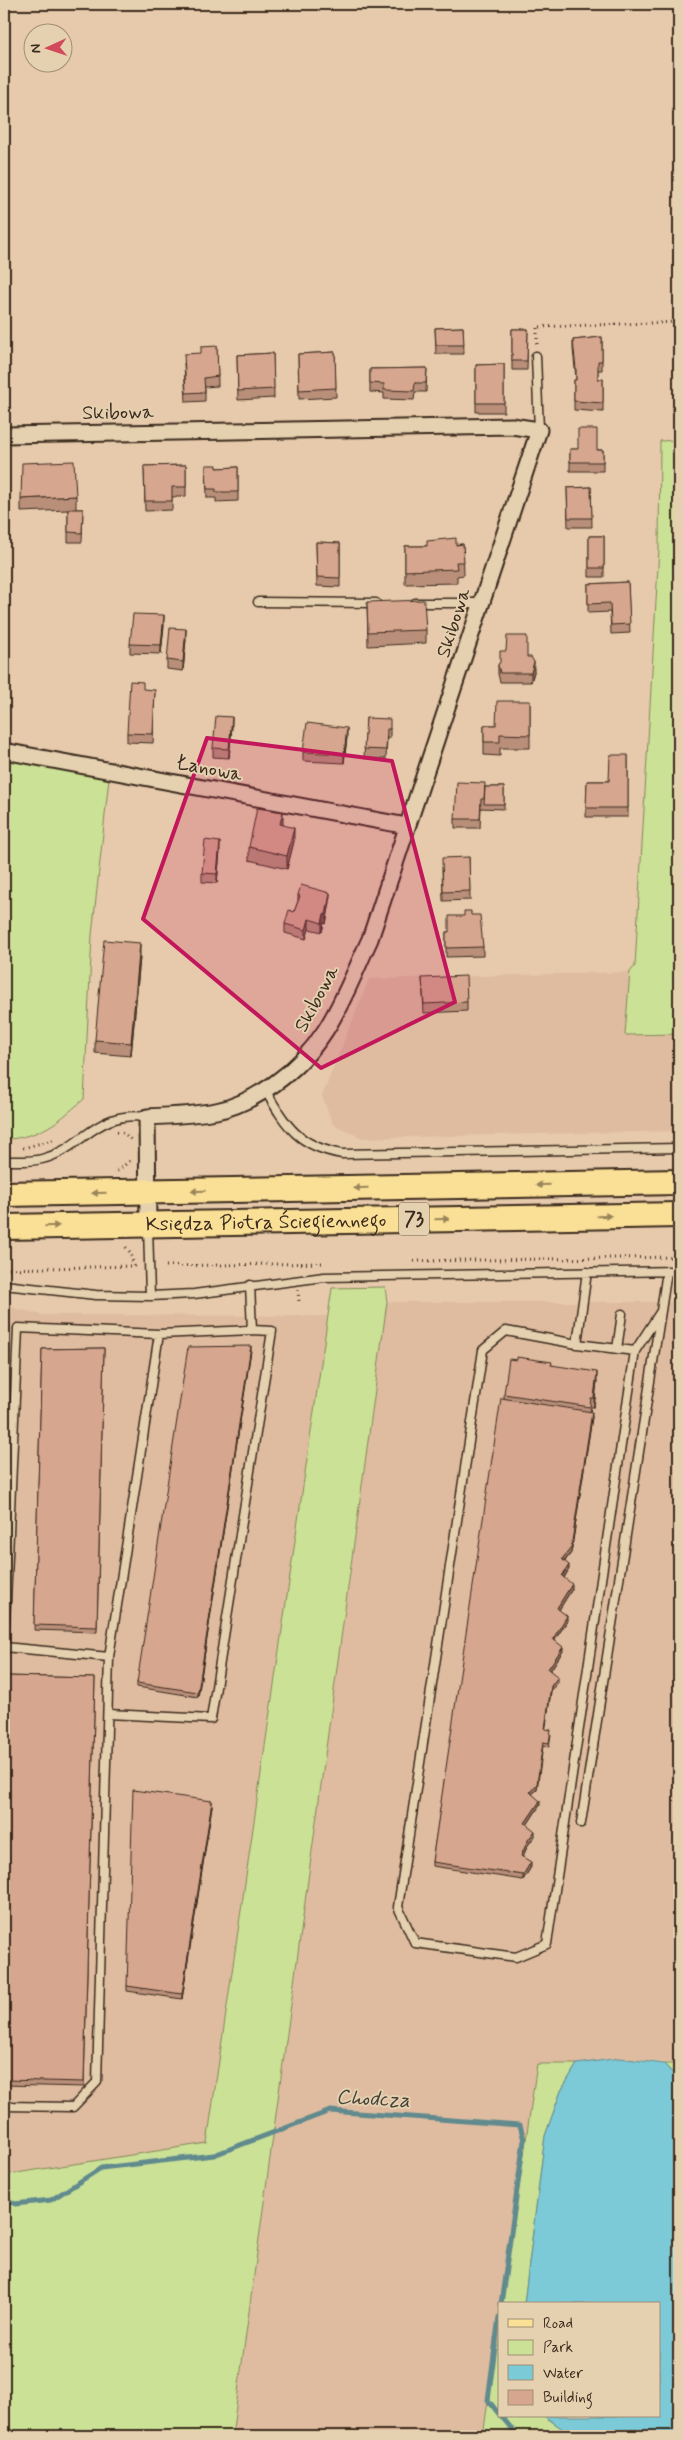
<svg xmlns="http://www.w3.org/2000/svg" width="683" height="2440" font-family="Mynerve,sans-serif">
  <rect width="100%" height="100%" fill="#e6caab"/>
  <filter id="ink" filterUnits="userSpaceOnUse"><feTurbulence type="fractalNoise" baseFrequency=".02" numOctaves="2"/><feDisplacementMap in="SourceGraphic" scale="10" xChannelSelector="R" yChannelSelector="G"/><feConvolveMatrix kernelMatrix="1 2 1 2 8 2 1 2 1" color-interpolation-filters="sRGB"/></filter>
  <g filter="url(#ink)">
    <path fill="#dfbc9f" d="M630,972L625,1035L678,1034L675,1131L362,1138L333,1124L322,1096L369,979Z
      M387,1302H679V2064L620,2058L577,2064H537L502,2304H499V2323L483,2436H232Z
      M4,1306L43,1315L328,1316L207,2144L4,2175Z"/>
    <path fill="#cbe196" stroke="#83865a" d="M679,440V1132L675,1131L678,1034L625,1035L630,972L635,966L659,549L660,441Z
      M4,758L109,778L92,935L84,1099C55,1124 44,1135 4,1140Z
      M385,1287L387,1302L232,2436H4V2175L207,2143L332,1288Z
      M537,2064H577L561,2091L545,2136L524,2304H502Z
      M664,2064H679V2080Z
      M499,2323V2416H544L573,2436H483Z"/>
    <path fill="#7bcad8" stroke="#618a8e" d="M620,2058L664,2064L679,2080V2436H573L544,2416H659V2304H524L545,2136L561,2091L577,2064Z"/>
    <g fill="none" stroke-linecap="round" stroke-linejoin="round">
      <path stroke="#618a8e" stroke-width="5" d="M4,2197L15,2204L51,2200L101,2168L214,2155L330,2111L520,2125L524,2140L501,2304
        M499,2317L488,2400L499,2414
        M501,2416L518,2436"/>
      <g stroke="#3b2a1e" stroke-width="11">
        <path id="lane" d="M536,356L539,430
          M258,602L376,603
          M415,603H482
          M265,1090C287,1127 298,1146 342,1154L679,1148
          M4,1161C16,1161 30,1162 42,1159C85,1148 94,1110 147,1117
          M148,1226L150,1296
          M4,1285L96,1295L150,1296L194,1294L324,1277L679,1271
          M577,1344L635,1351L547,1944L516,1957L415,1943L398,1907L483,1350L506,1331L577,1344L587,1272
          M617,1349L622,1314
          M635,1351L661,1311L667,1271
          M4,1647L18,1328L159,1334L252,1330L250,1285
          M4,1647L109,1657
          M108,1714L211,1719L272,1331L252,1330
          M581,1823L661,1311
          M4,2106L73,2107L97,2082L109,1657L159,1334"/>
      </g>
      <g stroke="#3b2a1e" stroke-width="19">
        <path id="street" d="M4,435L512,426L539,430L370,939C343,997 329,1045 274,1084C257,1096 238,1107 216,1111C193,1115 170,1116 147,1117L148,1224
          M4,751L407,826"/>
      </g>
      <g stroke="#3b2a1e" stroke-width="28">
        <g id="primary">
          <path d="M4,1194L679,1182"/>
          <path id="s1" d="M4,1227L679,1215"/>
        </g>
      </g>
      <path stroke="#3b2a1e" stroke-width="3" stroke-dasharray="1 4" stroke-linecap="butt" d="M537,344V327L679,322
        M117,1132L124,1133L131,1140
        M23,1148L56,1139
        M117,1171L131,1160
        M414,1261L679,1257
        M166,1266L326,1263
        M4,1269L134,1266L130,1252L124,1245
        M298,1290L299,1302"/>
      <use href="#lane" stroke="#e5d0af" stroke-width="8"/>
      <use href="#street" stroke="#e5d0af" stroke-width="15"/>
      <use href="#primary" stroke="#fadf96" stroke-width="24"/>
    </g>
    <path fill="#b98f7a" stroke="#3b2a1e" d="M463,327L464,354H436L435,328Z
      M512,329H528L527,370H512Z
      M602,337V370H598V379H603V412L574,410V380H576V378L573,349V340Z
      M217,346L218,386L205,387V401L186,402L184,363L201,353Z
      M335,352L336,397L299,399L298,354Z
      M273,353L274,398L238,400L237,355Z
      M504,364V412H476V365Z
      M427,368L426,392H415L414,400L384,399V393L370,392V369Z
      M570,449L603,450V471H570Z
      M186,465V496L172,497V510L145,511L144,466Z
      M206,465L217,468L238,467V501L216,502V498H207Z
      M591,487L592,527H568L567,488Z
      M76,496V509H83L82,542H68V510L21,512V499Z
      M589,536H604V577H589Z
      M316,542L340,543V587L317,586Z
      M463,544L464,575L457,576V583L405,584V546H427Z
      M628,582L630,633L611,634L610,612L588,613V584Z
      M367,602L426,630V643L368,646Z
      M164,625L161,654L130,653V644Z
      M186,639L183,671L167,669V660Z
      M527,657L534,672L531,682H500L498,674V665L500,662Z
      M155,690L153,743L127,742V733Z
      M530,701V748H500V756L484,755V725H496Z
      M366,718L390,728V738H387L386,759L364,758Z
      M232,726L229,758L213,757V748Z
      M347,737L344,763L303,761V752Z
      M628,755V817H586L587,781H609Z
      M485,787H504V809L481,808L480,828H455V819Z
      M283,824L294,841L287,869L249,860V847Z
      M220,851L217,883L202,882V873Z
      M469,857L470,900L443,901L442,867Z
      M298,895L330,902L326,924L324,923L322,932L309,929L306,939L285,933V924L294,912L298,901Z
      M471,915L483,947V956L446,957V932H449Z
      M140,957L131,1056L95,1053V1040Z
      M422,978L467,1002V1011L424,1013Z
      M104,1348L97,1632L34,1630L42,1349Z
      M251,1350L198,1697L137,1687V1683Z
      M552,1365L597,1381L594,1407H591L590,1412L592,1417L571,1553L565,1561L569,1569L564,1578L572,1589L559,1610L567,1621L555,1640L563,1651L550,1671L558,1682L551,1691L545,1729L551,1734L549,1747L543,1746L537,1789L532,1794L540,1805L527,1825L535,1836L528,1845L522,1857L531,1867L523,1880L432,1866V1862L504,1399V1394Z
      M4,1676L95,1678L84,2087L4,2085Z
      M212,1806L182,1999L127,1991V1986Z"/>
    <path fill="#967463" stroke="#3b2a1e" d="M164,615V625L161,654V645Z
      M186,629V639L183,671V662Z
      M534,662V672L531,682V673Z
      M232,717V726L229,758V749Z
      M347,728V737L344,763V754Z
      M283,812V826L280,824Z
      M294,828V841L287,869V856Z
      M220,842V851L217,883V874Z
      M330,893V902L326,924V915Z
      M324,914V923L322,932V923Z
      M309,919V929L306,939V930Z
      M140,943V957L131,1056V1043Z
      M251,1346V1350L198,1697V1692Z
      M597,1372V1381L594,1407V1398Z
      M592,1412V1417L571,1553L562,1564V1559Z
      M569,1565V1569L562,1581V1576Z
      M572,1584V1589L557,1613V1608Z
      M567,1616V1621L553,1643V1639Z
      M563,1647V1651L548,1674V1669Z
      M558,1677V1682L551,1691L545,1733V1729L551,1686Z
      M543,1742L537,1789L530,1797V1792Z
      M212,1801V1806L182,1999V1994Z
      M540,1801V1805L525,1828V1823Z
      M535,1831V1836L528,1845L521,1861V1856L528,1840Z
      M531,1862V1867L523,1880V1875Z"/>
    <path fill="#d7a68e" stroke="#3b2a1e" d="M463,327L464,345H436L435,328Z
      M512,329H528L527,361H512Z
      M602,337V361H598V379H603V403L574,401V380H576V370L573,340Z
      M217,346L218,376L204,378L205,392L186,393L184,354L201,353V347Z
      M335,352L336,388L299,390L298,354Z
      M273,353L274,389L238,391L237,355Z
      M504,364V403H476V365Z
      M427,368L426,383H415L414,391L384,390V384L370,383V369Z
      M578,429H597V450H603V462H570V449H578Z
      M74,461L76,496L21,499L22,463Z
      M186,465V487H172V501H145L144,466Z
      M206,465H217V468L238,467V492H216V489H207Z
      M591,487L592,518H568L567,488Z
      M68,509H83L82,533L68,532Z
      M589,536H604V568H589Z
      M456,538V545L463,544L464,562H456L457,569L405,571V546H427V541Z
      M316,542L340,543V578L317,577Z
      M628,582L630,624L611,625L610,603L588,604V584Z
      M424,600L426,630L368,632L367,602Z
      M133,614L164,615L161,645L130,644Z
      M170,628L186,629L183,662L167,660Z
      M507,636H527V657H531L534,662L531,673H500L498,665L500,662V651H506Z
      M130,681L143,682V689L155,690L153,734L127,733Z
      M497,701H530V735L500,734V742H484V725H496Z
      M216,716L232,717L229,749L213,748Z
      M366,718L390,719V729H387L386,750L364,749Z
      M307,723L347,728L344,754L303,752Z
      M610,755H628V808H586L587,781H609Z
      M457,782L485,783L484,799H481L480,819H455Z
      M485,787H504V804H484Z
      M257,808L283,812L280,824L294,828L287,856L249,847Z
      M205,840L220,842L217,874L202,873Z
      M469,857L470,891L443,892L442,858Z
      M301,885L330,893L326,915L324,914L322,923L309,919L306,930L285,924L289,910L294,912L300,896L298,895Z
      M464,911H471V915H480L483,947L446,948V932H449V916H464Z
      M104,940L140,943L131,1043L95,1040Z
      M466,976L467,1002L424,1004L422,978Z
      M251,1346L198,1692L137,1683L188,1347Z
      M104,1348L97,1627L34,1625L42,1349Z
      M517,1357L552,1362L551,1365L597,1372L594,1398H591L590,1407L504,1394L509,1359L517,1360Z
      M501,1398L592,1412L571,1548L562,1559L569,1565L562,1576L572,1584L557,1608L567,1616L553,1639L563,1647L548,1669L558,1677L551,1686L545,1729L551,1730L549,1743L543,1742L537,1784L530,1792L540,1801L525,1823L535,1831L528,1840L521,1856L531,1862L523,1875L432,1862Z
      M4,1676L95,1678L84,2082L4,2080Z
      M133,1790L212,1801L182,1994L127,1986Z"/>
    <defs><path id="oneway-solid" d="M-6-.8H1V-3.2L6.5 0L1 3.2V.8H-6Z" transform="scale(1.25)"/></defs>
    <g fill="#9a845a">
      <use href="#oneway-solid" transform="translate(543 1185) rotate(179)"/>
      <use href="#oneway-solid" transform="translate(361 1188) rotate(179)"/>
      <use href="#oneway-solid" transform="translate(198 1191) rotate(179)"/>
      <use href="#oneway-solid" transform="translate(99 1193) rotate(179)"/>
      <use href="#oneway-solid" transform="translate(604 1216) rotate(-1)"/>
      <use href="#oneway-solid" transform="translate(442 1219) rotate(-1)"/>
      <use href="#oneway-solid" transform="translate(52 1226) rotate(-1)"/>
    </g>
  </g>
  <path fill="#c2185b" fill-opacity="0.2" stroke="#c2185b" stroke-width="4" stroke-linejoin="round" d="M207,738L392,761L455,1002L321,1068L143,919Z"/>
  <g text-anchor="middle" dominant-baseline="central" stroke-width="4" stroke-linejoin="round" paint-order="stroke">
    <rect fill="#e5d0af" stroke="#6e5c4a" stroke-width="1" x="399" y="1202.5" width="30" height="33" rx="4"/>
    <g font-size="19" font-weight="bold" fill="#3b2a1e">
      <text x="414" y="1219">73</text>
    </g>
    <g font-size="20" fill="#3b2a1e" stroke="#e5d0af">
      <text transform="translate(118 413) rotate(-1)">Skibowa</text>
      <text transform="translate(454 623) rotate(-72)">Skibowa</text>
      <text transform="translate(209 769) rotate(11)">Łanowa</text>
      <text transform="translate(317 999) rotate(-62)">Skibowa</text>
      <text stroke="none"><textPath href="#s1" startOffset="262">Księdza Piotra Ściegiennego</textPath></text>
    </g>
    <g font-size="21" font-style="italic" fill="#45423a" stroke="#e5d0af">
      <text transform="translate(373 2099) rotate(3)">Chodcza</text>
    </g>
  </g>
  <rect width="683" height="2440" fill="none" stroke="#e5d0af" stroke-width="20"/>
  <rect x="10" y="10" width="663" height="2420" fill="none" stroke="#3b2a1e" stroke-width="2" filter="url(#ink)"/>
  <rect x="498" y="2302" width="162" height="115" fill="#e5d0af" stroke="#a18e75"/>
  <rect x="508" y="2319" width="25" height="8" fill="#fadf96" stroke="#a18e75"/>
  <text x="543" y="2328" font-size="15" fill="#3b2a1e">Road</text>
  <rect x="508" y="2340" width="25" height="15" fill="#cbe196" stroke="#a18e75"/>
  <text x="543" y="2352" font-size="15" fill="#3b2a1e">Park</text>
  <rect x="508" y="2365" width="25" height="15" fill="#7bcad8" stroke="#a18e75"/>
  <text x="543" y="2378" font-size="15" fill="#3b2a1e">Water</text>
  <rect x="508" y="2390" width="25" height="15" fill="#d7a68e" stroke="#a18e75"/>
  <text x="543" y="2402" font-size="15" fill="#3b2a1e">Building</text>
  <g transform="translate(48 48) rotate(267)"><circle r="24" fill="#e5d0af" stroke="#a18e75"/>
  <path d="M0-4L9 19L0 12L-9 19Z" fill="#d1495b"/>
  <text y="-8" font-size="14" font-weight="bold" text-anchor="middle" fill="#3b2a1e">N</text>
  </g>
</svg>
